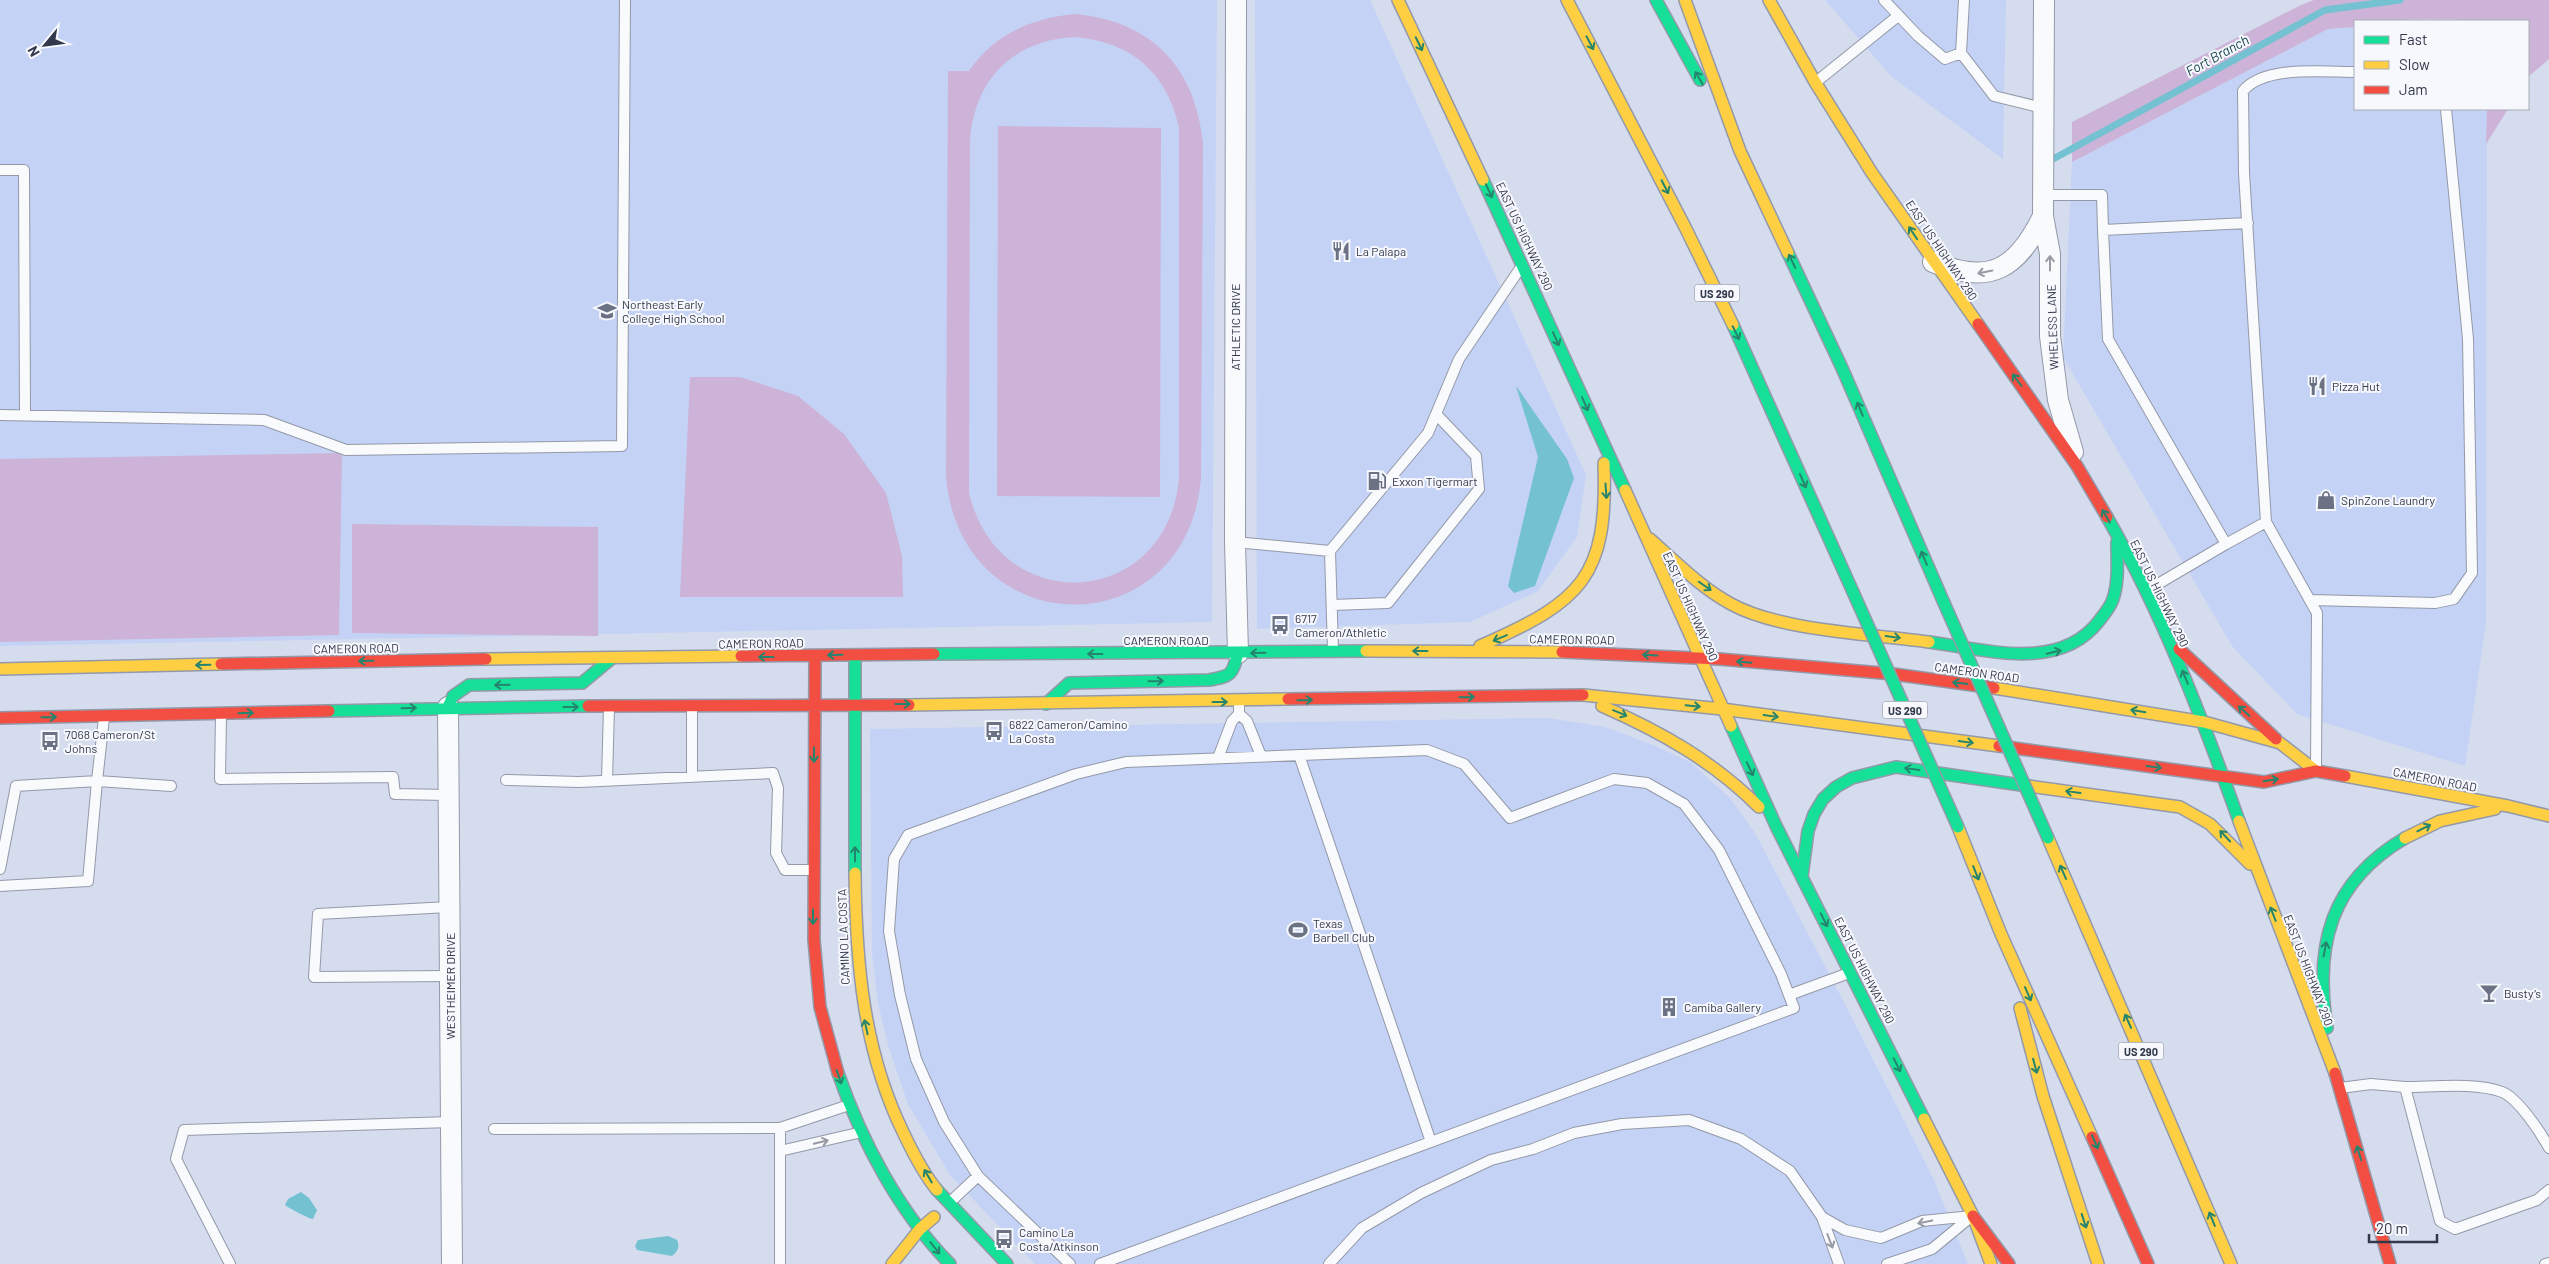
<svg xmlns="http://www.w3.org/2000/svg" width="2549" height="1264" font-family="Barlow,sans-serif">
  <rect width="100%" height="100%" fill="#d4dcee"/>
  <path fill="#c4d2f5" d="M0,0H1217L1212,622L0,646Z
    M1255,0H1370L1586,475L1577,537L1538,591L1470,622L1257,629Z
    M1825,0H2006L2003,159L1892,77Z
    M2355,27V109H2487L2486,624L2465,766L2297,714L2232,646L2063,357L2072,162L2328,29Z
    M1547,718L1605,727L1653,745L1690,762L1729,797L1755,833L1848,1010L1934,1180L1968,1264H1035L950,1175L908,1104L888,1045L878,1003L872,953L870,729Z"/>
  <path fill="#ccb3d7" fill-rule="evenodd" d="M2314,0H2549V59L2528,77V21L2430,19L2355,21V27L2328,29L2072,162V122L2299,6Z
    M1075,14C1152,21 1196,68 1203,144L1201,478C1187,648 960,646 946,476L948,71H969C994,34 1032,18 1075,14ZM1075,37C1132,42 1166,72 1179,127V478C1168,609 999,620 969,493L970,141C974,80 1013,40 1075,37Z
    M2487,109H2508L2486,144Z
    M998,126L1161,128L1160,497L997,496Z
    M690,377H740L798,396L844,434L886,493L902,556L903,597H680Z
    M342,453L339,635L0,642V459Z
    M352,524L598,527V636L352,633Z"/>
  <path fill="#73c1d1" d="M1516,386L1567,459L1574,478L1535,586L1514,593L1508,586L1538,457Z
    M301,1192L309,1198L317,1210L313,1219C309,1219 289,1208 285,1205L288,1199Z
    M668,1236L677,1240C680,1247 678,1251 672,1256L637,1250L635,1246L638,1240Z"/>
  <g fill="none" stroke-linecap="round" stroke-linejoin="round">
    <path stroke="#73c1d1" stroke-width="7" d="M2055,158L2325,10L2400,0"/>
    <g stroke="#9399a9" stroke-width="12">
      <path id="lane" d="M1884,0L1918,36L1945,59L1961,53L1964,0
        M1961,53L1994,96L2043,108
        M1816,82L1898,16
        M0,170H24L25,415
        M2043,195H2102L2103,230L2248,223
        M2103,230L2108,339L2226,544L2146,591
        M0,415L264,420L346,450L622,446L625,0
        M1235,542L1330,551L1428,433L1459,359L1521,267
        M2226,544L2266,522
        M1330,551L1333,650
        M2310,600L2435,603L2454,599L2472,573L2468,339L2446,109
        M1332,605L1388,603L1479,489L1476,456L1437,415
        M1239,714L1247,721L1261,756
        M221,715L220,779L393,777L395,794L448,795
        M1299,755L1431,1142
        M1218,758L1232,721L1239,714V702
        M2316,767L2317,613L2266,522L2244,173L2243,91C2264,65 2324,72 2355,72
        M692,775V706
        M506,780L579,782L773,773L778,788L776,853L785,870H812
        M607,780L609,708
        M0,869L16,786L97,781L104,718
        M0,886L88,881L97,781L171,786
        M449,907L318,914L314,977L450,976
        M1789,995L1849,973
        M2405,1087C2433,1087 2476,1082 2502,1092C2518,1098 2541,1133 2549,1148
        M2340,1088L2371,1084L2405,1087L2440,1221L2455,1229L2537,1200L2549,1190
        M780,1128L849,1105
        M494,1129L780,1128V1264
        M780,1151L862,1132
        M949,1203L978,1176
        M1822,1217L1845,1230L1881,1238L1922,1221L1972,1216
        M230,1264L176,1159L184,1130L451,1122
        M1070,1264L978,1176L944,1122L916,1059L900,995L889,931L894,859L908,835L1076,774L1126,762L1427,750L1464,764L1510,818L1614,779L1647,783L1684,804L1719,850L1781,974L1794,1008L1100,1264
        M1329,1264L1362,1228L1421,1193L1491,1160L1533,1149L1574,1133L1622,1124L1689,1120L1741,1139L1790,1171L1822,1217L1839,1264
        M1887,1264L1932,1249L1972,1216
        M2545,1264L2549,1263"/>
    </g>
    <g stroke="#9399a9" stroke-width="22">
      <path id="street" d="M1236,0L1235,542L1238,653
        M2044,0L2043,216L2050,254V336L2058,400L2073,452
        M1933,262C1990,286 2017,269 2043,216
        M448,707L452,1264"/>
    </g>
    <g stroke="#9399a9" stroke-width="14">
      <path id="fast" d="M1656,0L1700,80
        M1483,180L1625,490
        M1788,253L1842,368L1944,603
        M1733,325L1853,592
        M2107,517C2162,613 2202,717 2239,821
        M1929,642C1984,649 2059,673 2099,621C2104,614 2110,608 2113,599C2119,581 2117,561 2117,542
        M934,654L1366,651
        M855,655V873
        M1046,704L1069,683L1209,680C1232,676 1232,675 1238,653
        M448,707L453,696L469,685L582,683L612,658
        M329,711L588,706
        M1731,726L1776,826L1924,1119
        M1802,876L1808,831L1814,814L1823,799L1836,787L1852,778L1896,767L2028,786
        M2327,1028C2314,946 2330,882 2405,838
        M838,1073C862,1142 899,1212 950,1264
        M937,1190L1007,1264"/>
    </g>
    <g stroke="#9399a9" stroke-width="14">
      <path id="slow" d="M1398,0L1483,180
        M1567,0L1685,227L1733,325
        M1685,0L1740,151L1788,253
        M1769,0L1815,82L1872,173L1978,324
        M1625,490L1731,726
        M1650,539C1676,562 1700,587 1731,604C1780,631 1872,634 1929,642
        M1480,646C1582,601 1608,578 1604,463
        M1366,651L1562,652
        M486,659L741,656
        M0,669L221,664
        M1994,688L2204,722L2280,743L2316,771
        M1583,695L1722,709L1999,746
        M909,705L1288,699
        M1602,706C1661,732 1713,761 1759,807
        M2345,776L2508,806L2549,816
        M2028,786L2180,807L2210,824L2250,864
        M2239,821L2335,1073
        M1958,827L2001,934L2092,1137
        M2048,838L2231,1264
        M2405,838L2440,821L2495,809
        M855,873C856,963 863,1051 904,1134C913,1153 923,1173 937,1190
        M2020,1008L2043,1096L2098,1264
        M1924,1119L1973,1216L1991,1264
        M892,1264L920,1229L934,1217"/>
    </g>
    <g stroke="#9399a9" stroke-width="14">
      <path id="jam" d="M1978,324L2077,466L2107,517
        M2179,649L2276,739
        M1562,652L1719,659L1893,674L1994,688
        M741,656L934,654
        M815,656L814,940L820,1007L838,1073
        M221,664L486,659
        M1288,699L1583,695
        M588,706L909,705
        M0,718L329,711
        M1999,746L2264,782L2316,771L2345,776
        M2335,1073L2390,1264
        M2092,1137L2148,1264
        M1973,1216L2009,1264"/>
    </g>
    <use href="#lane" stroke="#f9fafc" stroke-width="10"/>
    <use href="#street" stroke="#f9fafc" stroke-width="20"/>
    <use href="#fast" stroke="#16e098" stroke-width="11"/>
    <use href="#slow" stroke="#ffcf43" stroke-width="11"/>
    <use href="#jam" stroke="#f24e42" stroke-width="11"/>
    <g stroke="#9399a9" stroke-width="14" stroke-linecap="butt">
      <path id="fast-bridge" d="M1853,592L1958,827
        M1944,603L2048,838"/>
    </g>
    <use href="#fast-bridge" stroke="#16e098" stroke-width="11"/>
  </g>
  <defs><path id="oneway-shaft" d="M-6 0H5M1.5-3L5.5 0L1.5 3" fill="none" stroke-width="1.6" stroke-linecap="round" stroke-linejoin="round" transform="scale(1.25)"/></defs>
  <g stroke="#25846d">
    <use href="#oneway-shaft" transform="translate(1590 43) rotate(62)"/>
    <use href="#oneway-shaft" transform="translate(1419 44) rotate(64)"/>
    <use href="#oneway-shaft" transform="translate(1699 78) rotate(-120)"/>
    <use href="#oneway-shaft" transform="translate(1665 187) rotate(63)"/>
    <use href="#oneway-shaft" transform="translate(1489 191) rotate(65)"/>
    <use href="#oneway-shaft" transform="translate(1913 233) rotate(-124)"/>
    <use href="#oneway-shaft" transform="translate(1792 261) rotate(-115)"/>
    <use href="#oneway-shaft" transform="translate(1736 333) rotate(64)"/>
    <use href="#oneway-shaft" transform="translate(1556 339) rotate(66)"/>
    <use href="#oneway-shaft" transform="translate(2017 380) rotate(-127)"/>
    <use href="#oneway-shaft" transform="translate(1585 404) rotate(66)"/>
    <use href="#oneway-shaft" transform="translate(1860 409) rotate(-113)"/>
    <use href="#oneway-shaft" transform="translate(1803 481) rotate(66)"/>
    <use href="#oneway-shaft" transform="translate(1606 491) rotate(86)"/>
    <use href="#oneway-shaft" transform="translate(2106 516) rotate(-120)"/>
    <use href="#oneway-shaft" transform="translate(1924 558) rotate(-113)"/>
    <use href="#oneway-shaft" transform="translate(1705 586) rotate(35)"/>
    <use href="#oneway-shaft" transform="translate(1893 637) rotate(8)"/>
    <use href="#oneway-shaft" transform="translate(1500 638) rotate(157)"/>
    <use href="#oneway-shaft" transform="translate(1420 651) rotate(-180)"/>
    <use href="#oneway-shaft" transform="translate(2054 652) rotate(-13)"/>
    <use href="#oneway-shaft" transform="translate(1258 653) rotate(179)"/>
    <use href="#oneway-shaft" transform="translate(1095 654) rotate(180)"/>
    <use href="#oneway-shaft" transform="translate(835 655) rotate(179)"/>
    <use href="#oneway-shaft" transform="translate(1650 655) rotate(-177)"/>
    <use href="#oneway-shaft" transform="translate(766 657) rotate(180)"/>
    <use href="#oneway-shaft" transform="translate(366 661) rotate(179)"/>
    <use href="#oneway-shaft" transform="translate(1744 662) rotate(-175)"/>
    <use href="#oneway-shaft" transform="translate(203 665) rotate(179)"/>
    <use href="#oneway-shaft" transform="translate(2185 677) rotate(-113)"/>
    <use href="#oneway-shaft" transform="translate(1156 681) rotate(-1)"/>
    <use href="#oneway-shaft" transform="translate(1960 683) rotate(-173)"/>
    <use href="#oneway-shaft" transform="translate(502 685) rotate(179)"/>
    <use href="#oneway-shaft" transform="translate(1467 697) rotate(-1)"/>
    <use href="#oneway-shaft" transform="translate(1305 700) rotate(-1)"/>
    <use href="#oneway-shaft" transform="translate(1220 702)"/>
    <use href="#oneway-shaft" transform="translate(903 704)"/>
    <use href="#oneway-shaft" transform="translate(1693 706) rotate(6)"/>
    <use href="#oneway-shaft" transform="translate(571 707)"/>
    <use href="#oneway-shaft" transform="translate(409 708) rotate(-2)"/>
    <use href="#oneway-shaft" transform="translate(2138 711) rotate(-171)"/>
    <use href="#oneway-shaft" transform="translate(2244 711) rotate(-138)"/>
    <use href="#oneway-shaft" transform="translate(246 713) rotate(-2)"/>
    <use href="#oneway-shaft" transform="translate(1620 713) rotate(23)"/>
    <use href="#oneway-shaft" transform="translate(1771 716) rotate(8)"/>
    <use href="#oneway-shaft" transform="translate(49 717) rotate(-1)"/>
    <use href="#oneway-shaft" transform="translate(1966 742) rotate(8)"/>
    <use href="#oneway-shaft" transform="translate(814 755) rotate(90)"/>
    <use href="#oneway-shaft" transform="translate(2154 767) rotate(8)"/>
    <use href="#oneway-shaft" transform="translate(1750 769) rotate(65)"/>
    <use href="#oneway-shaft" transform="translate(1912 769) rotate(-172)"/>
    <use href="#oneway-shaft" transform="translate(2271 780) rotate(-10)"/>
    <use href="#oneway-shaft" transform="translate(2073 792) rotate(-172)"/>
    <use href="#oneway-shaft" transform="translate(2424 828) rotate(-27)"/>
    <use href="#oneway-shaft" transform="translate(2225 836) rotate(-133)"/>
    <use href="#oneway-shaft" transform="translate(855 854) rotate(-90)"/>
    <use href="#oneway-shaft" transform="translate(2063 872) rotate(-114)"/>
    <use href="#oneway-shaft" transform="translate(1976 873) rotate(68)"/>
    <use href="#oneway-shaft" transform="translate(2273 914) rotate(-111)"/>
    <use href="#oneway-shaft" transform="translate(813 917) rotate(90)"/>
    <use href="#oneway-shaft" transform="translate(1824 920) rotate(63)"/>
    <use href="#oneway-shaft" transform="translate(2325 949) rotate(-79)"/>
    <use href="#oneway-shaft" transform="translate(2028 994) rotate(66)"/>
    <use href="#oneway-shaft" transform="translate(2128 1021) rotate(-114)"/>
    <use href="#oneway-shaft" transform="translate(866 1027) rotate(-102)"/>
    <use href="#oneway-shaft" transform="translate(1897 1065) rotate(63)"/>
    <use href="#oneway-shaft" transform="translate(2035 1066) rotate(75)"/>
    <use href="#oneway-shaft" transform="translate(839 1077) rotate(71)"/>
    <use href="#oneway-shaft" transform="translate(2095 1142) rotate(66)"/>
    <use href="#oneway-shaft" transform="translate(2359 1153) rotate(-107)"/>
    <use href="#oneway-shaft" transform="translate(928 1176) rotate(-120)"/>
    <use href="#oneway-shaft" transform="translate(2212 1219) rotate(-112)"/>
    <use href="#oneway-shaft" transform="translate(2084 1221) rotate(72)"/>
    <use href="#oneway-shaft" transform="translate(935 1248) rotate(52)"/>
  </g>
  <g stroke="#969aa3">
    <use href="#oneway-shaft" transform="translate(2050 263) rotate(-90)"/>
    <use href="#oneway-shaft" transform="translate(1985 272) rotate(168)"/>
    <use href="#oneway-shaft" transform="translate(821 1142) rotate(-13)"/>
    <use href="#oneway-shaft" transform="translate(1925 1222) rotate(168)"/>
    <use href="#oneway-shaft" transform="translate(1830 1241) rotate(69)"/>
  </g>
  <defs>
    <g id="restaurant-bare" transform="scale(1.5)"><path d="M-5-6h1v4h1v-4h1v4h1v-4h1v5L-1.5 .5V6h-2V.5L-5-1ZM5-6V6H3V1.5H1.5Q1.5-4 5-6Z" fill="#6b7283" stroke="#f7f8fd" stroke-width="2.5" paint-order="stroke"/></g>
    <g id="school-bare" transform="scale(1.5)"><path d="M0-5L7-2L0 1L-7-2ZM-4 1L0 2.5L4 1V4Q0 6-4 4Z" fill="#6b7283" stroke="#f7f8fd" stroke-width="2.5" paint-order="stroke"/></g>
    <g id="fuel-bare" transform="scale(1.5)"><path d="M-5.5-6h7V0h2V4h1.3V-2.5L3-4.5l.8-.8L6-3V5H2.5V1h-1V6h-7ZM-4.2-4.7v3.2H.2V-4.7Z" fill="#6b7283" stroke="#f7f8fd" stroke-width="2.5" paint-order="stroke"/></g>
    <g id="shop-bare" transform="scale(1.5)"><path d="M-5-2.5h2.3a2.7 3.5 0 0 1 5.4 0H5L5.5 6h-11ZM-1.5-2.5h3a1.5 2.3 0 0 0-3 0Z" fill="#6b7283" stroke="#f7f8fd" stroke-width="2.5" paint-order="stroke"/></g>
    <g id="bus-bare" transform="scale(1.5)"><path d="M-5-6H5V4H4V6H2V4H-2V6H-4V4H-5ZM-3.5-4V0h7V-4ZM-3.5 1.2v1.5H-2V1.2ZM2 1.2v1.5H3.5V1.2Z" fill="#6b7283" stroke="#f7f8fd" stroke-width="2.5" paint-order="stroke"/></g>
    <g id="stadium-bare" transform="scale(1.5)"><path d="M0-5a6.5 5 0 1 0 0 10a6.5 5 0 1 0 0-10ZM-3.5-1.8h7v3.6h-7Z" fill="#6b7283" stroke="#f7f8fd" stroke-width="2.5" paint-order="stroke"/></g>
    <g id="bar-bare" transform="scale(1.5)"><path d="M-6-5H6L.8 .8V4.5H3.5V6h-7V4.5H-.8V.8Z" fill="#6b7283" stroke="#f7f8fd" stroke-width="2.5" paint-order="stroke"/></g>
    <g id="building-bare" transform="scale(1.5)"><path d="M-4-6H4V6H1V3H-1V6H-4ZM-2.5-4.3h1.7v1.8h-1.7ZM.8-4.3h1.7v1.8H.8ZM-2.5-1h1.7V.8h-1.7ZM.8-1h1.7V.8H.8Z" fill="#6b7283" stroke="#f7f8fd" stroke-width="2.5" paint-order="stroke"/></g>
  </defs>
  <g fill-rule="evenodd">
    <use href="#restaurant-bare" x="1341" y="251"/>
    <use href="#school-bare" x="607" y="311"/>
    <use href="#restaurant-bare" x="2317" y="386"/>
    <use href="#fuel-bare" x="1377" y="481"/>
    <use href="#shop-bare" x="2326" y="500"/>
    <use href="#bus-bare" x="1280" y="625"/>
    <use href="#bus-bare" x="994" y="731"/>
    <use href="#bus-bare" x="50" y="741"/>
    <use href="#stadium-bare" x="1298" y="930"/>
    <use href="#bar-bare" x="2489" y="993"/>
    <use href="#building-bare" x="1669" y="1007"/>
    <use href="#bus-bare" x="1004" y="1239"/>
  </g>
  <g text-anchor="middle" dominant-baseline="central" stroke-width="4" stroke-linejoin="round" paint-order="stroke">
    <g fill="#f7f8fd" stroke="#6d7280" stroke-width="1">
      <rect x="1694.5" y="284.5" width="45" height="17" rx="4"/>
      <rect x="1882.5" y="701.5" width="45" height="17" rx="4"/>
      <rect x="2118.5" y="1042.5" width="45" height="17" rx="4"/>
    </g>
    <g font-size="11" font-weight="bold" fill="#32394a">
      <text x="1717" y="293">US 290</text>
      <text x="1905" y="710">US 290</text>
      <text x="2141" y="1051">US 290</text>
    </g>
    <g font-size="12" fill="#32394a" stroke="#f7f8fd">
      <text transform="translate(1525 236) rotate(65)">EAST US HIGHWAY 290</text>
      <text transform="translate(1942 250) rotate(56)">EAST US HIGHWAY 290</text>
      <text transform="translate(1235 327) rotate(-90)">ATHLETIC DRIVE</text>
      <text transform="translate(2052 327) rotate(-92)">WHELESS LANE</text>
      <text transform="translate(2160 593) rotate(64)">EAST US HIGHWAY 290</text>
      <text transform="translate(1691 606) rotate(66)">EAST US HIGHWAY 290</text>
      <text transform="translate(1572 639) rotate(1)">CAMERON ROAD</text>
      <text x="1166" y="640">CAMERON ROAD</text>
      <text transform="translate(761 643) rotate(-1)">CAMERON ROAD</text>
      <text transform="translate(356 648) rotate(-1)">CAMERON ROAD</text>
      <text transform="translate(1977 672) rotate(8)">CAMERON ROAD</text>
      <text transform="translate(2435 779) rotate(11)">CAMERON ROAD</text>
      <text transform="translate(843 937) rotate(-92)">CAMINO LA COSTA</text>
      <text transform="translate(1865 970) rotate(63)">EAST US HIGHWAY 290</text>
      <text transform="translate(2309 970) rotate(69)">EAST US HIGHWAY 290</text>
      <text transform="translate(450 986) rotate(-90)">WESTHEIMER DRIVE</text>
    </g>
    <g font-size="12" fill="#32394a" stroke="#f7f8fd" text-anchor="start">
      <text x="1356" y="251">La Palapa</text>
      <text x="622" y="304">Northeast Early<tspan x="622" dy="14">College High School</tspan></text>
      <text x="2332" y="386">Pizza Hut</text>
      <text x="1392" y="481">Exxon Tigermart</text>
      <text x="2341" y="500">SpinZone Laundry</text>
      <text x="1295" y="618">6717<tspan x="1295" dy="14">Cameron/Athletic</tspan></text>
      <text x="1009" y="724">6822 Cameron/Camino<tspan x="1009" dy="14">La Costa</tspan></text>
      <text x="65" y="734">7068 Cameron/St<tspan x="65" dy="14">Johns</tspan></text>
      <text x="1313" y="923">Texas<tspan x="1313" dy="14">Barbell Club</tspan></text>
      <text x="2504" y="993">Busty’s</text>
      <text x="1684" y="1007">Camiba Gallery</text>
      <text x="1019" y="1232">Camino La<tspan x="1019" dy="14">Costa/Atkinson</tspan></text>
    </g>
    <g font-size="14" font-style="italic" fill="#19484f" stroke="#f7f8fd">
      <text transform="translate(2217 55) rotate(-29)">Fort Branch</text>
    </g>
  </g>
  <rect x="2354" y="20" width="175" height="90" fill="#f7f8fd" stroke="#a8acb5"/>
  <rect x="2364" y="36" width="25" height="8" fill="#16e098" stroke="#a8acb5"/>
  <text x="2399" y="45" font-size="15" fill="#32394a">Fast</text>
  <rect x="2364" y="61" width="25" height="8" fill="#ffcf43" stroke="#a8acb5"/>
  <text x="2399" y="70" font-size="15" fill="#32394a">Slow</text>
  <rect x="2364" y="86" width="25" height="8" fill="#f24e42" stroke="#a8acb5"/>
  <text x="2399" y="95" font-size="15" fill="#32394a">Jam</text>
  <g transform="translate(45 45) rotate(241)" stroke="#f7f8fd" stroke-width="4" paint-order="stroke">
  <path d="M0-4L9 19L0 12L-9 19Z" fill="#32394a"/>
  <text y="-8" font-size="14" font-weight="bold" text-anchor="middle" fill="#32394a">N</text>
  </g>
  <path d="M2369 1234v8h68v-8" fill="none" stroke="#32394a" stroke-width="2.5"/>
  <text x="2376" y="1234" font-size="15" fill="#32394a" stroke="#f7f8fd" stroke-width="4" paint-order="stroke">20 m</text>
</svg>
